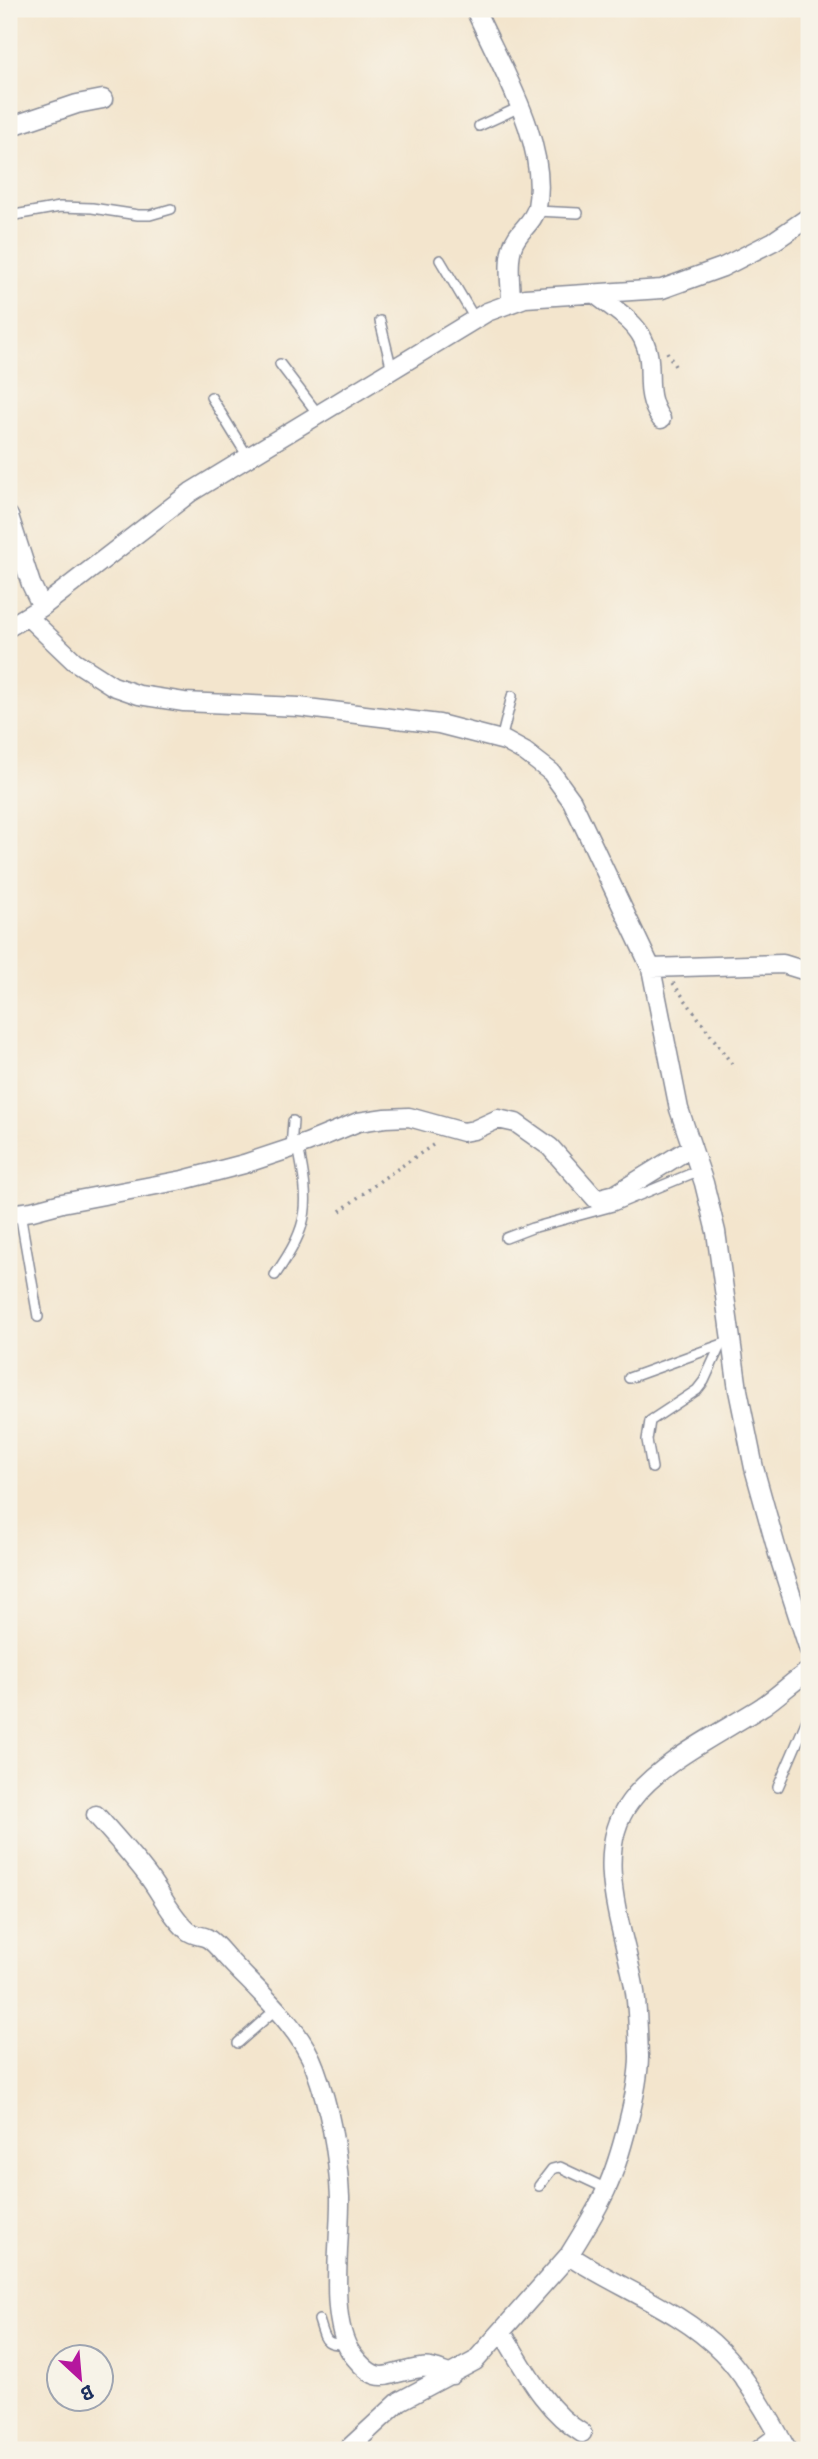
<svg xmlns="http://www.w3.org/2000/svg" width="818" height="2459" font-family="Mali,sans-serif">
  <rect width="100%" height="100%" fill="#f7f3e8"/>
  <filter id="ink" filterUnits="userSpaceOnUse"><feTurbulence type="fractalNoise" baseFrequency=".0143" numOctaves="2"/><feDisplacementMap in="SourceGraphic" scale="14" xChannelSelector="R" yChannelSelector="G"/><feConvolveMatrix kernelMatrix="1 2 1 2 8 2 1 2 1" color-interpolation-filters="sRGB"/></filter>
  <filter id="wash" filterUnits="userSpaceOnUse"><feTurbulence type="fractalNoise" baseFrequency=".00686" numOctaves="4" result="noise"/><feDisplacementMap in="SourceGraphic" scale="28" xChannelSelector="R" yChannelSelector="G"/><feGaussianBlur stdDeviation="1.57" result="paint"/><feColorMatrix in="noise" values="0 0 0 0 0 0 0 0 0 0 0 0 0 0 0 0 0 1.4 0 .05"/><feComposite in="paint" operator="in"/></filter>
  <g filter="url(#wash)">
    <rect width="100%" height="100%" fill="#f3e5cd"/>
  </g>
  <g filter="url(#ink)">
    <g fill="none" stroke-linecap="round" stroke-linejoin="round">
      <g stroke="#878a96" stroke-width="12">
        <path id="service" d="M479,126L520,107
          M536,211L578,213
          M9,216L60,207L92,208L138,215H150L171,209
          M440,260L475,319
          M380,321L392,370
          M280,364L318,414
          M211,397L248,457
          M501,740L512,696
          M291,1148L293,1121
          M20,1213L38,1317
          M506,1238L532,1228L613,1206L700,1170
          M275,1275C311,1223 310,1206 298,1146
          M629,1378L723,1344
          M652,1468L647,1440L650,1421L697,1390L704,1381L720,1346
          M778,1787L809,1715
          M238,2043L275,2010
          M539,2186L552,2169L560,2167L607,2189
          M319,2320C326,2341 324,2345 347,2344"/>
      </g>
      <g stroke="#878a96" stroke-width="21">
        <path id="minor" d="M475,9C500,66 549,143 537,207C534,223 516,232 512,248C507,264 511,285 511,302
          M9,127L77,104L103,99
          M595,294C611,307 634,320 643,339C657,367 641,391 661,419
          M9,516L31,584L42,607
          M27,616L74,661L113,686L139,695L184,702L299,707L439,724L505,741L525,752L551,772L572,801L651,968L783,964L809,972
          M9,627L42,607L191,492L487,312L525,298L662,289L723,267L774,241L809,217
          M651,968L679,1109L704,1183L716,1232L738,1390L754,1468L778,1554L809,1650
          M9,1214L32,1211L62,1203L183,1180L244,1164L307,1143L358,1122L385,1118L409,1117L463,1132L474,1130L498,1119L516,1123L550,1147L596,1199L616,1194L692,1147
          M96,1815C112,1833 129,1852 144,1871C159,1889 170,1915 188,1931C194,1936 201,1935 207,1938C216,1943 223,1954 230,1961C258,1991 301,2028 315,2068C330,2109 338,2154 340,2197C341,2239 327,2320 352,2354C380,2390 386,2372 421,2368C432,2366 442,2372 452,2375
          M569,2255C618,2288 680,2309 722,2352C745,2375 772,2422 787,2450
          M502,2332C524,2368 545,2411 582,2433
          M347,2450L400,2401L475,2361L569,2255C582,2234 596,2212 606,2190C620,2160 639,2089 639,2056C638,2035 638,2013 635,1992C626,1934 590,1855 630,1802C659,1762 721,1733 763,1706C779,1695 793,1681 809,1671
          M759,2450L779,2435"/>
      </g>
      <path stroke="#878a96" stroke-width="3.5" stroke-dasharray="2 5" stroke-linecap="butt" d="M667,352L675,366
        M673,983L734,1067
        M340,1211L384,1178L436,1143"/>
      <use href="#service" stroke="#fff" stroke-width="9"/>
      <use href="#minor" stroke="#fff" stroke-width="18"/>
    </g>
  </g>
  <rect width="818" height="2459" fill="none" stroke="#f7f3e8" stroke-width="35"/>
  <g transform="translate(80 2378) rotate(154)"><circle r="33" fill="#f7f3e8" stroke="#9fa5b1" stroke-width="2"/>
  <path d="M0-5L12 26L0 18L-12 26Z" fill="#b5179e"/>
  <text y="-10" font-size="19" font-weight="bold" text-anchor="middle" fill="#1b2f5e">B</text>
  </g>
</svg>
